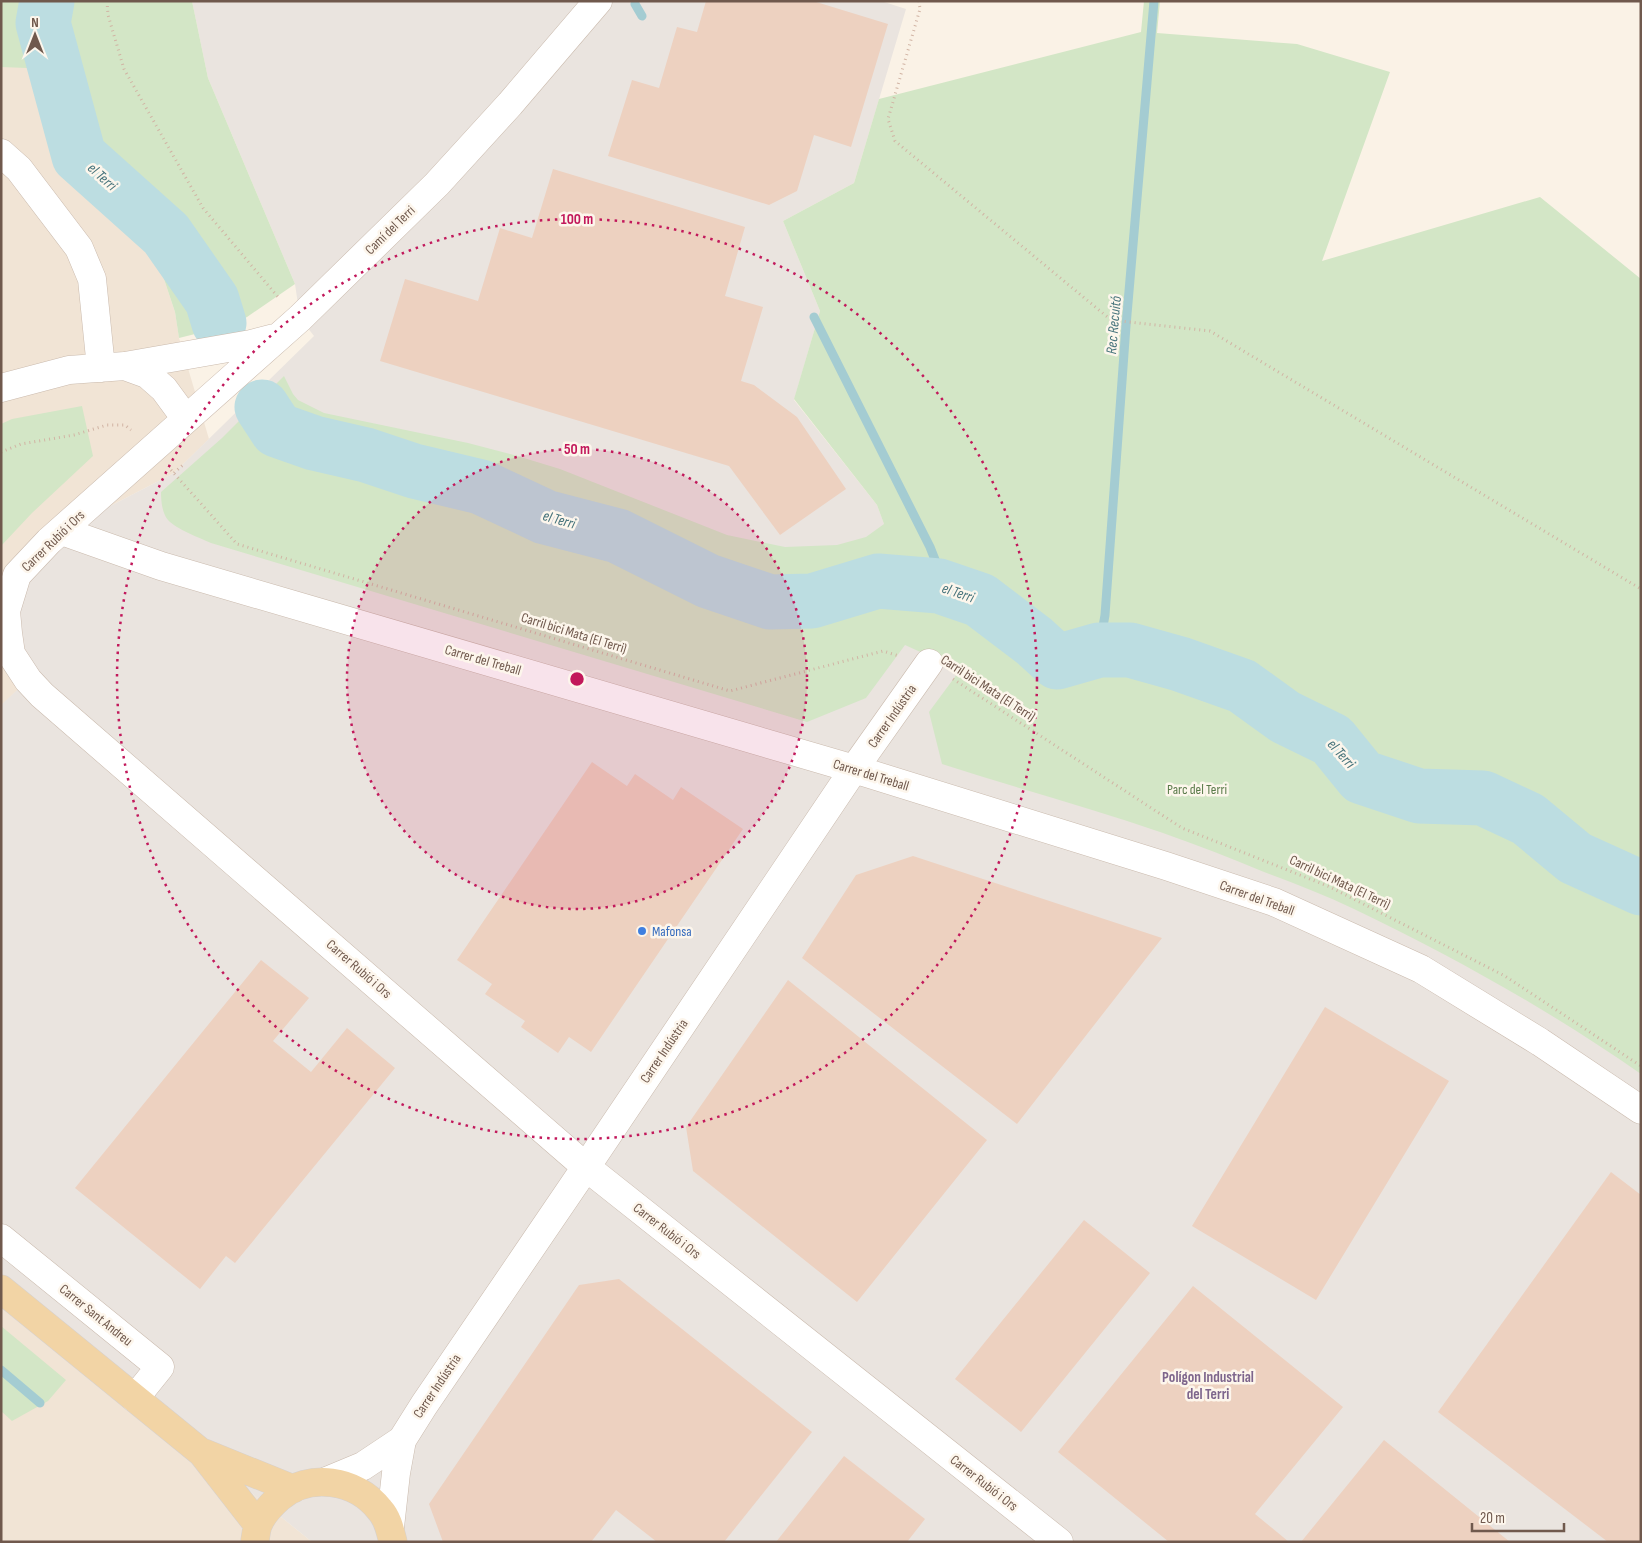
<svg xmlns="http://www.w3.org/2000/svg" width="1642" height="1543" font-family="'Sofia Sans Condensed',sans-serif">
  <rect width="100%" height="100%" fill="#faf2e6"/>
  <path fill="#f1e4d5" d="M1,67H27L60,148L93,193L160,267L175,312L179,338L209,439L174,473L62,531L28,680L2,705Z
    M1,1290L312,1542H1Z"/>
  <path fill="#eae4df" d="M192,1H881L906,9L854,183L783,221L820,311L794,400L877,505L933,655L1641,952V1542H312L1,1290V705L28,680L6,611L62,531L174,473L314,336L300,318L295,284L208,78Z"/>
  <path fill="#d3e6c6" d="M1,1H192L208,78L295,284L247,317L231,325L179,338L175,312L160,267L93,193L60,148L27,68L1,67Z
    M1144,1H1160L1157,33L1297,44L1390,72L1322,261L1540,197L1641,279V1074C1551,1011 1452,956 1354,909C1325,895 1294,883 1264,872C1231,858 1197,845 1163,833C1090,808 1016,788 942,764L929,712L960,670L905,645L866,698L807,722L211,543C200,538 176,529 168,520C162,513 161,501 161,492L222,438L284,376L293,394L298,400L324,413L468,443L514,455L560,469L727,535L785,547L837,545L866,537L884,524L877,505L794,399L820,311L783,221L854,183L879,99L1141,32Z
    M82,406L93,456L32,513L1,546V424L12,419Z
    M1,1326L66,1380L48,1401L12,1421L1,1411Z"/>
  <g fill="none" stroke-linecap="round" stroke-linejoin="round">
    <path stroke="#a4ccd2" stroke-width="9" d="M635,4L642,16
      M814,317L930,547L941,575L939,586
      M1099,650L1105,615L1126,326L1154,1
      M1,1370L40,1403"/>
    <path stroke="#bcdde1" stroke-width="55" d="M47,1L43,23L79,156L166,234L212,300L219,323
      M262,407L277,430L314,443L366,455L414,471L481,487L545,517L618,536L708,581L770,602L812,601L878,581L939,586L980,600L1034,641L1057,662L1099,650H1130L1180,664L1242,686L1285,717L1332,740L1362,777L1419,796L1483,798L1528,819L1575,858L1641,888"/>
  </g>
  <path fill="#edd1c0" d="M706,1H813L888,24L851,147L814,135L797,191L769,205L608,156L632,80L659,88L677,27L697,32Z
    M553,169L745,227L725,296L763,307L741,381L754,385L797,417L846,489L780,535L729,466L380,361L405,279L478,301L500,228L532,238Z
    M592,762L627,786L635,774L673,800L681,787L743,829L591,1052L569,1037L558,1053L521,1027L525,1021L485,994L492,984L457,960Z
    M913,856L1162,938L1017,1124L802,958L856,875Z
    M261,960L309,998L273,1041L311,1072L347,1028L395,1068L235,1263L226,1256L200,1289L75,1188Z
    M788,980L987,1140L857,1302L693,1171L686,1127Z
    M1325,1007L1449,1081L1316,1300L1192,1226Z
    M1611,1172L1641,1195V1542H1608L1438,1412Z
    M1084,1220L1150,1273L1021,1432L955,1379Z
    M619,1279L812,1432L724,1542H657L616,1510L591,1542H443L429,1504L579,1285Z
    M1193,1286L1343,1407L1255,1514L1289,1542H1169L1058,1452Z
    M1384,1440L1510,1542H1301Z
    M844,1456L925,1519L907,1542H776Z"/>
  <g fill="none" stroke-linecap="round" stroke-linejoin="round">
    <g stroke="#cabaad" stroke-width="29">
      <path id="minor" d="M598,1L510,104L437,184L300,318L49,541L17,575L6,611L8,633L11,654L28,680L42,695L586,1167L1059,1542
        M1,153L19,169L79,248L92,279L101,368
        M125,366L147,374L164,389L186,419
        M1,388L69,370L125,366L251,344L274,338
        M62,531L161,566L854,769L1166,866L1274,902L1421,969L1540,1042L1641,1110
        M1,1238L160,1367L135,1398
        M327,1481L363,1466L402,1440
        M390,1527L396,1473L402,1440L424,1405L586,1167L854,769L929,663"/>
    </g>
    <g stroke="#d7d1cd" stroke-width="29">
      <path id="major" d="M1,1289L202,1453L258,1525
        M204,1453L293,1489
        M255,1540C256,1536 256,1530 258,1525C262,1515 270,1506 279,1498C309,1472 356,1479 380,1510C388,1519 390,1530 393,1542"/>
    </g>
    <path stroke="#d1b4a4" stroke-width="3" stroke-dasharray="1 4" stroke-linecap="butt" d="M107,1L108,15L124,69L203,208L278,297
      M919,1L920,9L888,119L895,141L1111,320L1210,331L1641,589
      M1,452L21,444L74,435L107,425H125L131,430
      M171,470L237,544L730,691L883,651L899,656
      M174,473L184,464
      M953,679L1182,828L1330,887L1505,976L1641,1066"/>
    <use href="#minor" stroke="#fff" stroke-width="28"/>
    <use href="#major" stroke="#f2d4a5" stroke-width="28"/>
  </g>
  <circle cx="577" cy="679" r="230" fill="#c2185b" fill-opacity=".12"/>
  <g fill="none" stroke="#c2185b" stroke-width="2.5" stroke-dasharray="2.5 5">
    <circle cx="577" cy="679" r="230"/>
    <circle cx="577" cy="679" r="460"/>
  </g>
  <circle fill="#3f7fe0" stroke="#fdf6ec" stroke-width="2" cx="642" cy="931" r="5"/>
  <g text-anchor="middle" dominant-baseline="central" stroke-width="5" stroke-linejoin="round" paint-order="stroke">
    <g font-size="14" fill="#70594d" stroke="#fdf6ec">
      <text transform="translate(390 230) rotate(-44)">Camí del Terri</text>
      <text transform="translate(53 541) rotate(-44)">Carrer Rubió i Ors</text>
      <text transform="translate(574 633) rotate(17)">Carril bici Mata (El Terri)</text>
      <text transform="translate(483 660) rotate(16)">Carrer del Treball</text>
      <text transform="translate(988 688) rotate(33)">Carril bici Mata (El Terri)</text>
      <text transform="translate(892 716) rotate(-55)">Carrer Indústria</text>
      <text transform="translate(871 775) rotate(17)">Carrer del Treball</text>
      <text transform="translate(1340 882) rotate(25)">Carril bici Mata (El Terri)</text>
      <text transform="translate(1257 898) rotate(20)">Carrer del Treball</text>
      <text transform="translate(359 969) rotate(41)">Carrer Rubió i Ors</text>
      <text transform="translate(664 1051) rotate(-56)">Carrer Indústria</text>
      <text transform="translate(667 1231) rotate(38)">Carrer Rubió i Ors</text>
      <text transform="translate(96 1315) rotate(39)">Carrer Sant Andreu</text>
      <text transform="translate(437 1386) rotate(-56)">Carrer Indústria</text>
      <text transform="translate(984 1483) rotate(38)">Carrer Rubió i Ors</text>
    </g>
    <g font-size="14" fill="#597a49" stroke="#fdf6ec">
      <text x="1197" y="789">Parc del Terri</text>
    </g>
    <g font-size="14" fill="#366cbe" stroke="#fdf6ec" text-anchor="start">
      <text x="652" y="931">Mafonsa</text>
    </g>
    <g font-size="15" font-style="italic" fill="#46737b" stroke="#fdf6ec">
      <text transform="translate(102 177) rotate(42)">el Terri</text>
      <text transform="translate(1114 325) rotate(-85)">Rec Recuitó</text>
      <text transform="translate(559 520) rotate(16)">el Terri</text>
      <text transform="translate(958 593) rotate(19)">el Terri</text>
      <text transform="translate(1341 754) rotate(48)">el Terri</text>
    </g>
    <g font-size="15" font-weight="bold" fill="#7e658c" stroke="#fdf6ec">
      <text x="1208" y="1377">Polígon Industrial<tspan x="1208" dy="17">del Terri</tspan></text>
    </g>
  </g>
  <circle cx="577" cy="679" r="8" fill="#c2185b" stroke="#fdf6ec" stroke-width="2.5"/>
  <g font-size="15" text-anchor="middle" font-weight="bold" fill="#c2185b" stroke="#fdf6ec" stroke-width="5" stroke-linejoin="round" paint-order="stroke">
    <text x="577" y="224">100 m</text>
    <text x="577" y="454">50 m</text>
  </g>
  <rect width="1642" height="1543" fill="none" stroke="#70594d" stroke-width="5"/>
  <g transform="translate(35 35)" stroke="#fdf6ec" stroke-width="4" paint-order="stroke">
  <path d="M0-4L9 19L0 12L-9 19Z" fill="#70594d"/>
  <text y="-8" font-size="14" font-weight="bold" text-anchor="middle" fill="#70594d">N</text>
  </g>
  <path d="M1472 1523v8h92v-8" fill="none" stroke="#70594d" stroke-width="2.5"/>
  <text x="1480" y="1523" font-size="15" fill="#70594d" stroke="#fdf6ec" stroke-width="4" paint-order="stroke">20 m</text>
</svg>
